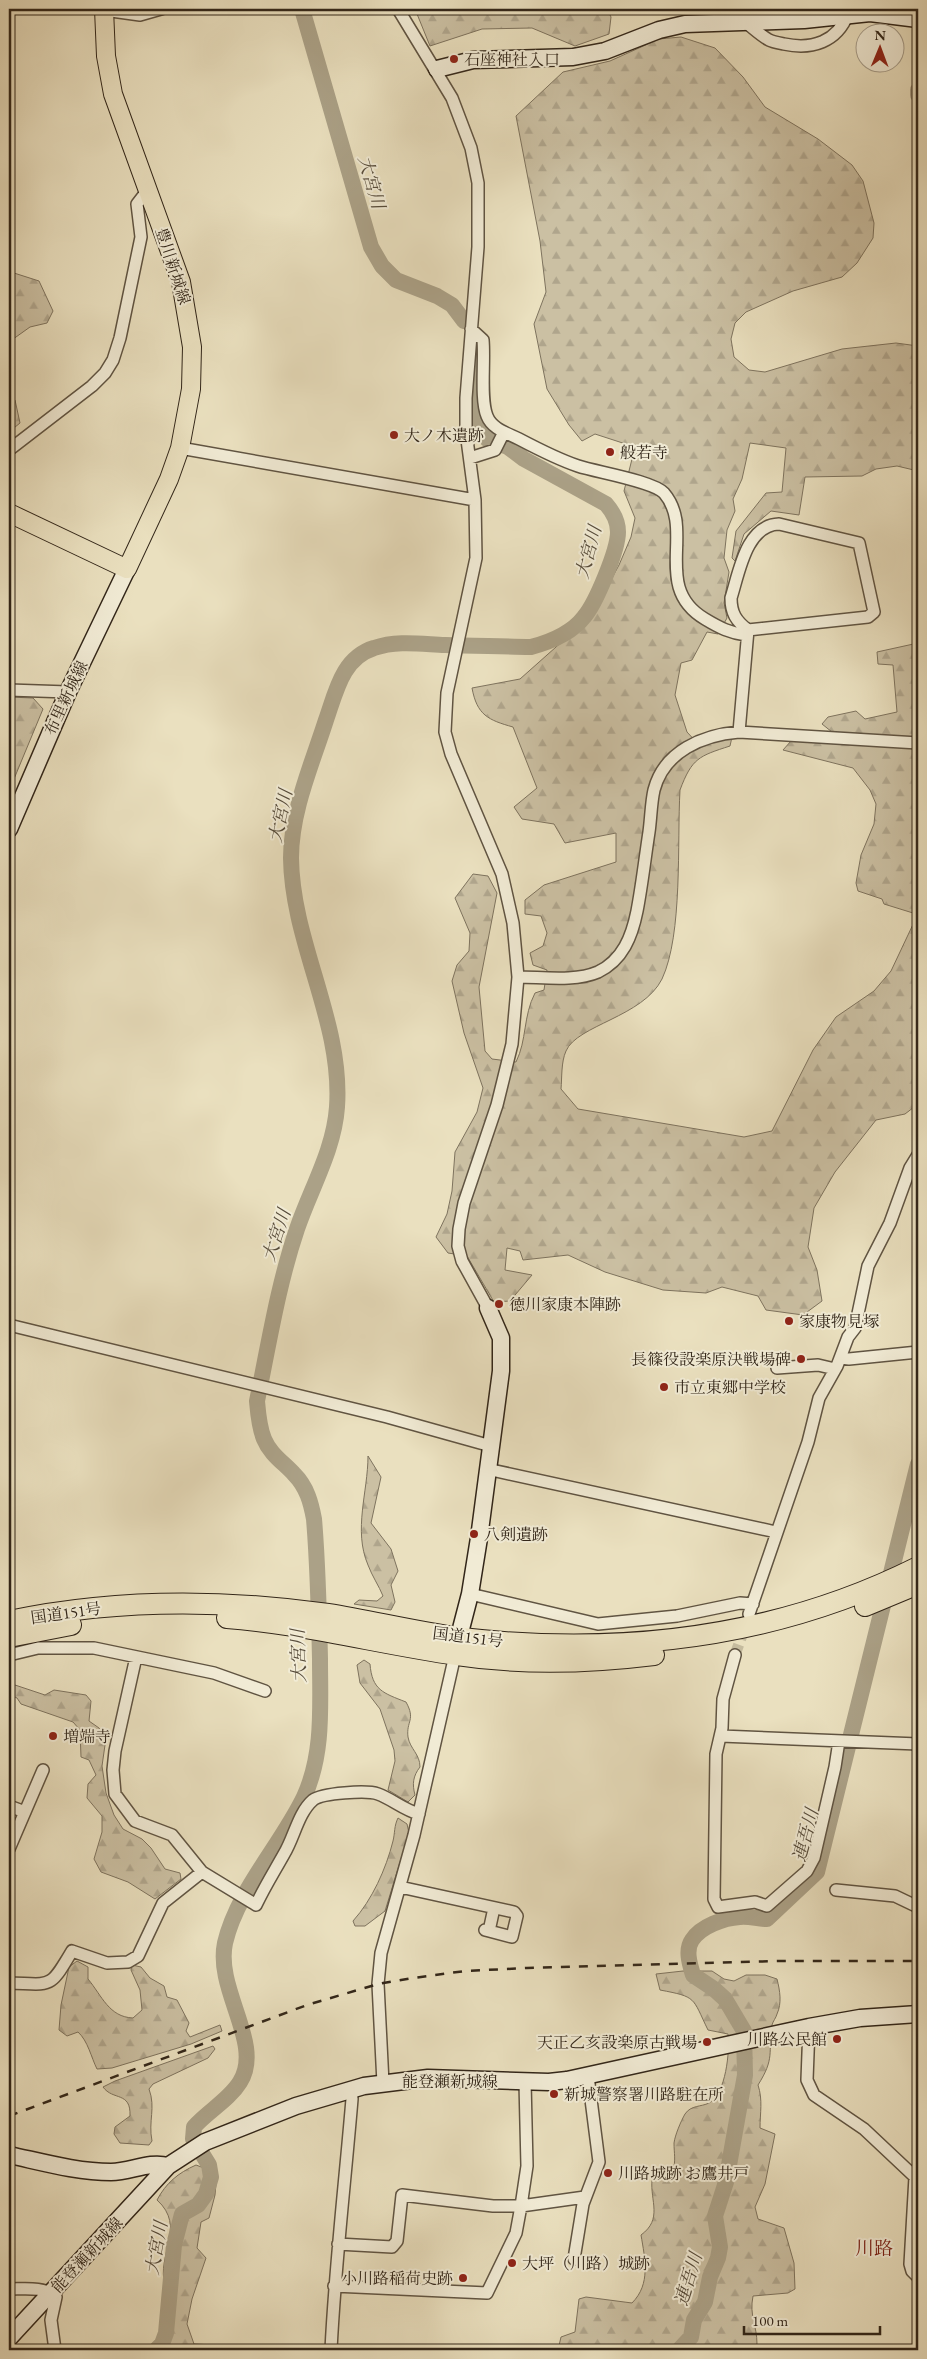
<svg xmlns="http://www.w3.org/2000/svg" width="927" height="2359" font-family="'EB Garamond','Noto Serif JP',serif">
  <defs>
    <pattern id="forest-firs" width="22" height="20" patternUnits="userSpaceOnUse" patternTransform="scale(1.25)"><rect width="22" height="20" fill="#cbc0a3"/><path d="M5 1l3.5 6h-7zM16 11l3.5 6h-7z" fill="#afa58c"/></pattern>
  </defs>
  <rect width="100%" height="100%" fill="#eae0bf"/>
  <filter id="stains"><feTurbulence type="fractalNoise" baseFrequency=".004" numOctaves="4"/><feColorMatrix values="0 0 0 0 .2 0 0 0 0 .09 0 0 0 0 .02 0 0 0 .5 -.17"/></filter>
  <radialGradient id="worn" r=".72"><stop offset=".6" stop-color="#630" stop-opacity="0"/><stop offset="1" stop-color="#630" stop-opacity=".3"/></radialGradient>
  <path fill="url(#forest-firs)" stroke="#7e735e" d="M415,9H607L611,17L609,34L575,46L532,28L482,29L430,46Z
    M681,37L715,48L743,77L765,107L818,139L852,165L863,181L874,223L873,238L857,263L842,277L793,291L746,312L735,323L731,339L734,357L749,370L765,372L842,349L896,343L918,346V471L897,466L876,469L862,476L805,477L799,515L771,511L744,534L735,561L732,558L736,531L766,493L782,492L786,448L750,443L742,479L733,499L735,511L727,530L724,558L729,572L724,603L727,618L718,634L707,632L692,660L681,663L675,695L687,732L700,746L732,737L730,746C699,756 692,758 680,790C677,842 683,934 662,979C643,1017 577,1025 566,1051C561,1062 562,1078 561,1089L578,1109L744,1137L772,1131L813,1050L836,1017L874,991L891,971L916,918L913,913L884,904L882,899L858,891L856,883L861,855L874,824L876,804L870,790L853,768L783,750L791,741L829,742L832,732L822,724L828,717L856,711L865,719L897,712L893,665L878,664L877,652L918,643V1104L905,1114L876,1120L835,1172L814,1208L808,1247L817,1270L822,1301L803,1315L766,1310L758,1296L722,1287L706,1293L663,1290L605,1272L568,1255L523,1260L520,1251L507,1248L505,1270L532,1275L510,1301L494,1302L467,1256L448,1253L436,1237L447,1214L452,1191L455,1152L477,1112L483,1088L464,1033L452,981L457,965L469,951L470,933L455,898L473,874L488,876L497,893L479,987L485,1051L492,1059L516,1062C527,1040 523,1016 535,993L544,990L547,970L533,965L530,953L543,946L547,933L541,916L525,914V900L544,885L616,862V833L565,843L554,824L522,819L514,807L537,788L513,727C488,720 477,715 472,688L520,679L592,615L619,565L631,537L635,518L624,491L635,447L595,434L582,441L569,425L547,389L534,324L546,292L540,241L516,116L563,72L610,61L659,39Z
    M9,267L14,273L39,281L53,311L47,323L30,327L9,342Z
    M9,395L15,400L20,423L9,432Z
    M9,697L33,698L43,709L9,791Z
    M368,1456L381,1477L371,1523L391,1549L398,1571L391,1585L395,1602L391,1610L354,1604L359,1600L377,1601L383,1596C379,1586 372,1576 368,1565C353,1530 368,1492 368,1456Z
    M364,1660L370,1664C372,1690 383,1693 406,1702C416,1720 406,1721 408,1737C410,1749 420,1754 420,1767C413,1776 412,1784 415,1795L408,1802L388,1790L395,1761L394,1750L380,1709L360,1683L357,1665Z
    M9,1683L45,1695L54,1690L86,1695L91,1701L89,1721L99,1728L106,1738L102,1766L106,1793L114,1815L123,1829L142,1839L151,1848L165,1869L180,1873L181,1879L155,1899L128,1882L101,1872L94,1859L102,1832V1816L87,1798L88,1784L96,1775L89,1760L81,1757L80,1730L73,1722L21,1704L17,1698L9,1694Z
    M398,1818L407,1824L409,1833L385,1911L365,1926H355L353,1921C372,1900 386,1869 393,1841C395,1833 394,1826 398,1818Z
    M77,1961L88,1967V1979C102,1996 109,2017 133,2018L142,2010L140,1990L131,1970L132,1965L141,1967L150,1978L164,1986L167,1997L177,2000L189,2023L186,2031L190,2037L220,2025L222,2031L191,2044L112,2068L97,2069C91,2057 88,2041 78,2032L67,2036L59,2030L61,2005L69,1967Z
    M683,1971H712L724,1979L734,1981L746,1975H765L777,1979C780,1991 782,2003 777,2014C776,2018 773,2021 772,2025C768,2054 775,2058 758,2085C763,2100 760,2113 760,2128L775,2134L765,2184L755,2207L758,2219L784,2228L794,2263L795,2289L788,2293L753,2296C749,2316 757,2325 757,2344L747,2350H558L561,2337L575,2332L579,2299L586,2297L632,2303C651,2284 645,2259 641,2235C663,2219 650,2201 652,2180L673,2170C676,2161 674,2153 674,2143C675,2135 681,2121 685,2114C691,2105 701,2107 709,2103C726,2094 730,2051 728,2034L708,2030C692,1997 697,1997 660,1990L656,1974Z
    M213,2046L215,2049L208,2058L153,2084L149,2089C156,2108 148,2121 152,2141L149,2145L120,2143L114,2134L115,2127L130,2116C131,2091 113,2101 103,2087L115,2081Z
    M196,2165L217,2173L215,2195L209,2218L201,2222L197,2248L206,2258L192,2299L187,2324L194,2344L214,2345L217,2350H162C170,2338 178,2313 173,2298C171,2293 166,2290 165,2285C156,2255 187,2227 157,2200C166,2183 178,2173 196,2165Z"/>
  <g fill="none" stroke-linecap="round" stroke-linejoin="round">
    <path stroke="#aba187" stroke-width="16" d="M302,9L371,247L382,266L396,280L437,296L452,305L464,321
      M918,90V95
      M156,2350L162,2344L166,2333L174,2245L182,2214L198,2205L206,2194L211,2177L209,2165L193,2139L194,2127C208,2111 229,2100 240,2082C264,2044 215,1990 225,1943C237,1891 281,1845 304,1797C324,1753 320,1706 320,1659C319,1613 318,1566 314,1519C311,1503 307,1487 294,1474C284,1463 270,1454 264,1439C259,1427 258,1413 257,1401C269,1343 278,1285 297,1229C311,1188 334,1150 337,1107C343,1022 292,943 291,858C291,811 312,764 326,720C336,692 342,658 374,648C397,640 421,644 445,645C474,646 502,646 531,647C550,642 571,634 584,617C596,603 618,550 618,532C618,521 613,512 606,504L524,459L508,447L487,439L476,422L473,404L477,354
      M679,2350L691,2337L694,2320L705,2302L710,2277L718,2258L720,2247L715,2216L726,2182L745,2075L744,2031L725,1999L714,1989L693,1975C690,1965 685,1950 692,1940C701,1926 724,1918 740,1917C749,1916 758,1919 767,1919L817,1872L918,1464"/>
    <path stroke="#c5bb9e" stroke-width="11" stroke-dasharray="11 5.5" stroke-linecap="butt" d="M735,1655L746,1624"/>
    <g stroke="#605442" stroke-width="14">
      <path id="street" d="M398,9L452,98L471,148L478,183V247L466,398V432L475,500L476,558L447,693L445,732L451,754L502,874L513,923L518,977L512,1044L497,1105L464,1203L459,1229L458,1246L462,1261L488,1308
        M104,10L140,15L161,9
        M744,21C752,27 760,35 769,40C773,42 779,43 784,44C812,50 837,42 848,14
        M471,329L483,340C485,361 480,399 487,416C492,429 507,433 519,439C538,449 557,459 578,466C596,472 653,481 664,493C696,530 651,587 705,619C720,628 730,633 746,635
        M180,448L475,500
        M9,450L92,386L105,373L113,360L120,338L141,237L137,204L147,191
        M470,458L495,450L504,432
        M9,690L68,692
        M739,732L748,630L868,617L874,612L859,543L779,524C746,525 739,573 731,598C731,613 736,621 748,630
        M518,977C542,977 575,982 598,972C623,960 632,936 637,911C642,885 645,858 649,832C651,818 651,803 654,790C664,751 703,735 739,732L918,743
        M9,1325L387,1417L491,1446
        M841,1358L849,1359L918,1352
        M777,1368L818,1365L835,1369
        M487,1469L776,1532
        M470,1594L598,1624L677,1616L740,1603L753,1604
        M749,1614L808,1442L819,1398L837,1366L848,1337L855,1328L868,1266L890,1223L910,1168L918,1155
        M9,1655L38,1648H94L214,1673L265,1691
        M735,1655L723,1699L722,1728L716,1754L714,1899L718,1907L755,1902L767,1906L807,1871L814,1858L835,1767L839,1741
        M136,1657L115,1751L113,1770L115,1794L135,1821L172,1835L202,1872L253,1903L256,1905C265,1886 274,1872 284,1854C294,1838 298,1813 313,1800C322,1793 367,1790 378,1794C392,1799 404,1810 419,1814
        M721,1736L918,1744
        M9,1806L25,1812
        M9,1849L43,1770
        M400,1887L514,1912L517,1916L512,1937L489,1931
        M836,1890L895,1896L918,1907
        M485,1930L489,1931L494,1908
        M9,1983C52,1984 49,1990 72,1951L107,1963L128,1962L138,1956L163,1903L202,1872
        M809,2027L807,2080L814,2095L864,2129L915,2177L910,2264L912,2271L918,2277
        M383,2083L378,1984L381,1953L414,1835L455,1655
        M338,2244L392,2247L397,2241L402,2195L493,2206H521L585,2197
        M574,2259L583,2204L599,2162L588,2076
        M334,2286L487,2293L516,2233L521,2206L527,2166L525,2082
        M9,2289C24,2289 44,2286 56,2297L51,2320L55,2350
        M331,2350C335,2266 345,2183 352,2099L351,2088"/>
    </g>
    <g stroke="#322619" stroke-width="19">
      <path id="secondary" d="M437,69L473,60L573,57L605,51L659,30L685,24L804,20L870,13L918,19
        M9,829L68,692L127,569
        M456,1648L470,1594L479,1538L501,1371V1338L488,1308
        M9,2155C42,2162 77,2172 111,2172C131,2172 148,2161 168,2166
        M9,2338L168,2166L205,2142L296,2106L364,2086L428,2078L549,2082L567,2080L809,2027L860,2018L918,2014"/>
    </g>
    <g stroke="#322619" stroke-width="20">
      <path id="primary" d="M9,513L127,569L169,479L180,448L191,389L192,347L181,282L113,94L106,56L104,9"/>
    </g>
    <g stroke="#322619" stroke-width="22">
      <path id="highway" d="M865,1606L918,1584
        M227,1618C305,1624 380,1644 457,1655C522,1665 589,1663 654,1655
        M9,1621C113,1599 222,1599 328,1614C372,1621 416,1632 461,1638C620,1656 774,1639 918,1567
        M9,1637L71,1625"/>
    </g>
    <use href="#street" stroke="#f1ebd5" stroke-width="11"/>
    <use href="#secondary" stroke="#f1ebd5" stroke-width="16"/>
    <use href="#primary" stroke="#eae0bf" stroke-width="18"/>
    <use href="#highway" stroke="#eae0bf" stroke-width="20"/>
    <path stroke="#322619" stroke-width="2.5" stroke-dasharray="9 9" stroke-linecap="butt" d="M9,2116L307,2005L378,1984L413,1978L465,1971L527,1968L779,1961H918"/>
  </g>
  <g fill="#8f2418" stroke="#f1ebd5" stroke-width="2">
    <circle cx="454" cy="59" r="5"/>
    <circle cx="394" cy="435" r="5"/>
    <circle cx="610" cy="452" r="5"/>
    <circle cx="499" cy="1304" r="5"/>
    <circle cx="789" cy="1321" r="5"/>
    <circle cx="801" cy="1359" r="5"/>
    <circle cx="664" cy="1387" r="5"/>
    <circle cx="474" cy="1534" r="5"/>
    <circle cx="53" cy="1736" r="5"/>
    <circle cx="837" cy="2039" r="5"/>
    <circle cx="707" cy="2042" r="5"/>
    <circle cx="554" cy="2094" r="5"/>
    <circle cx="608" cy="2173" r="5"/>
    <circle cx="512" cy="2263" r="5"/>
    <circle cx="463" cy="2278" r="5"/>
  </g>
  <g text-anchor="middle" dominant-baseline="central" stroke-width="4" stroke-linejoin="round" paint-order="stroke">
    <g font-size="16" fill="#322619" stroke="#f1ebd5" text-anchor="start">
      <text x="464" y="59">石座神社入口</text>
      <text x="404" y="435">大ノ木遺跡</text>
      <text x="620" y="452">般若寺</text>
      <text x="509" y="1304">徳川家康本陣跡</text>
      <text x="799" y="1321">家康物見塚</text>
      <text x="791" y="1359" text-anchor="end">長篠役設楽原決戦場碑</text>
      <text x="674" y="1387">市立東郷中学校</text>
      <text x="484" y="1534">八剣遺跡</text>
      <text x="63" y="1736">増端寺</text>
      <text x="827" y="2039" text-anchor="end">川路公民館</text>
      <text x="697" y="2042" text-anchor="end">天正乙亥設楽原古戦場</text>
      <text x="564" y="2094">新城警察署川路駐在所</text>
      <text x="618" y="2173">川路城跡 お鷹井戸</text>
      <text x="522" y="2263">大坪（川路）城跡</text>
      <text x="453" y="2278" text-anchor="end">小川路稲荷史跡</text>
    </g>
    <g font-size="16" fill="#322619" stroke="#f1ebd5">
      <text transform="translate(173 266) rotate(72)">豊川新城線</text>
      <text transform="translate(66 698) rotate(-65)">布里新城線</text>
      <text transform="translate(66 1613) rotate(-8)">国道151号</text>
      <text transform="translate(468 1637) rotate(7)">国道151号</text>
      <text x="450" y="2081">能登瀬新城線</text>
      <text transform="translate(87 2255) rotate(-47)">能登瀬新城線</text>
    </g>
    <g font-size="18" font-style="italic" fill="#564b3a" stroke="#f1ebd5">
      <text transform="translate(372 182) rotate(74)">大宮川</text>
      <text transform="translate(588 552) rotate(-75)">大宮川</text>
      <text transform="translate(280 816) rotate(-78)">大宮川</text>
      <text transform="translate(276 1235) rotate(-72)">大宮川</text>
      <text transform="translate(298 1656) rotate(-92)">大宮川</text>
      <text transform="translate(805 1835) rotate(-75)">連吾川</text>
      <text transform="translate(156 2248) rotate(-80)">大宮川</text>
      <text transform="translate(688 2279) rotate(-73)">連吾川</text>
    </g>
    <g font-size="19" fill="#7a1f14" stroke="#f1ebd5">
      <text x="874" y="2248">川路</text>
    </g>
  </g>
  <rect width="927" height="2359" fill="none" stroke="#eae0bf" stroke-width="30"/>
  <rect x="10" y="10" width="907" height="2339" fill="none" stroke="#322619" stroke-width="2.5"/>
  <rect x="15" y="15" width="897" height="2329" fill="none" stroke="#322619"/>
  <g transform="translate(880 48) rotate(1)"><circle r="24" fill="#f1ebd5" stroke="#a59c8a"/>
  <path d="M0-4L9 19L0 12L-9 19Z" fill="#8f2418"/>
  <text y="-8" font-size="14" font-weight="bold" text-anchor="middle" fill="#322619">N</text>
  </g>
  <path d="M744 2326v8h136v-8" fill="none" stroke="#322619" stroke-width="2.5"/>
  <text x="752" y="2326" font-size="15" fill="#322619" stroke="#f1ebd5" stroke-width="4" paint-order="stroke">100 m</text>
  <rect width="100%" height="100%" filter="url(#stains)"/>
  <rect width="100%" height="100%" fill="url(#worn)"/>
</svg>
